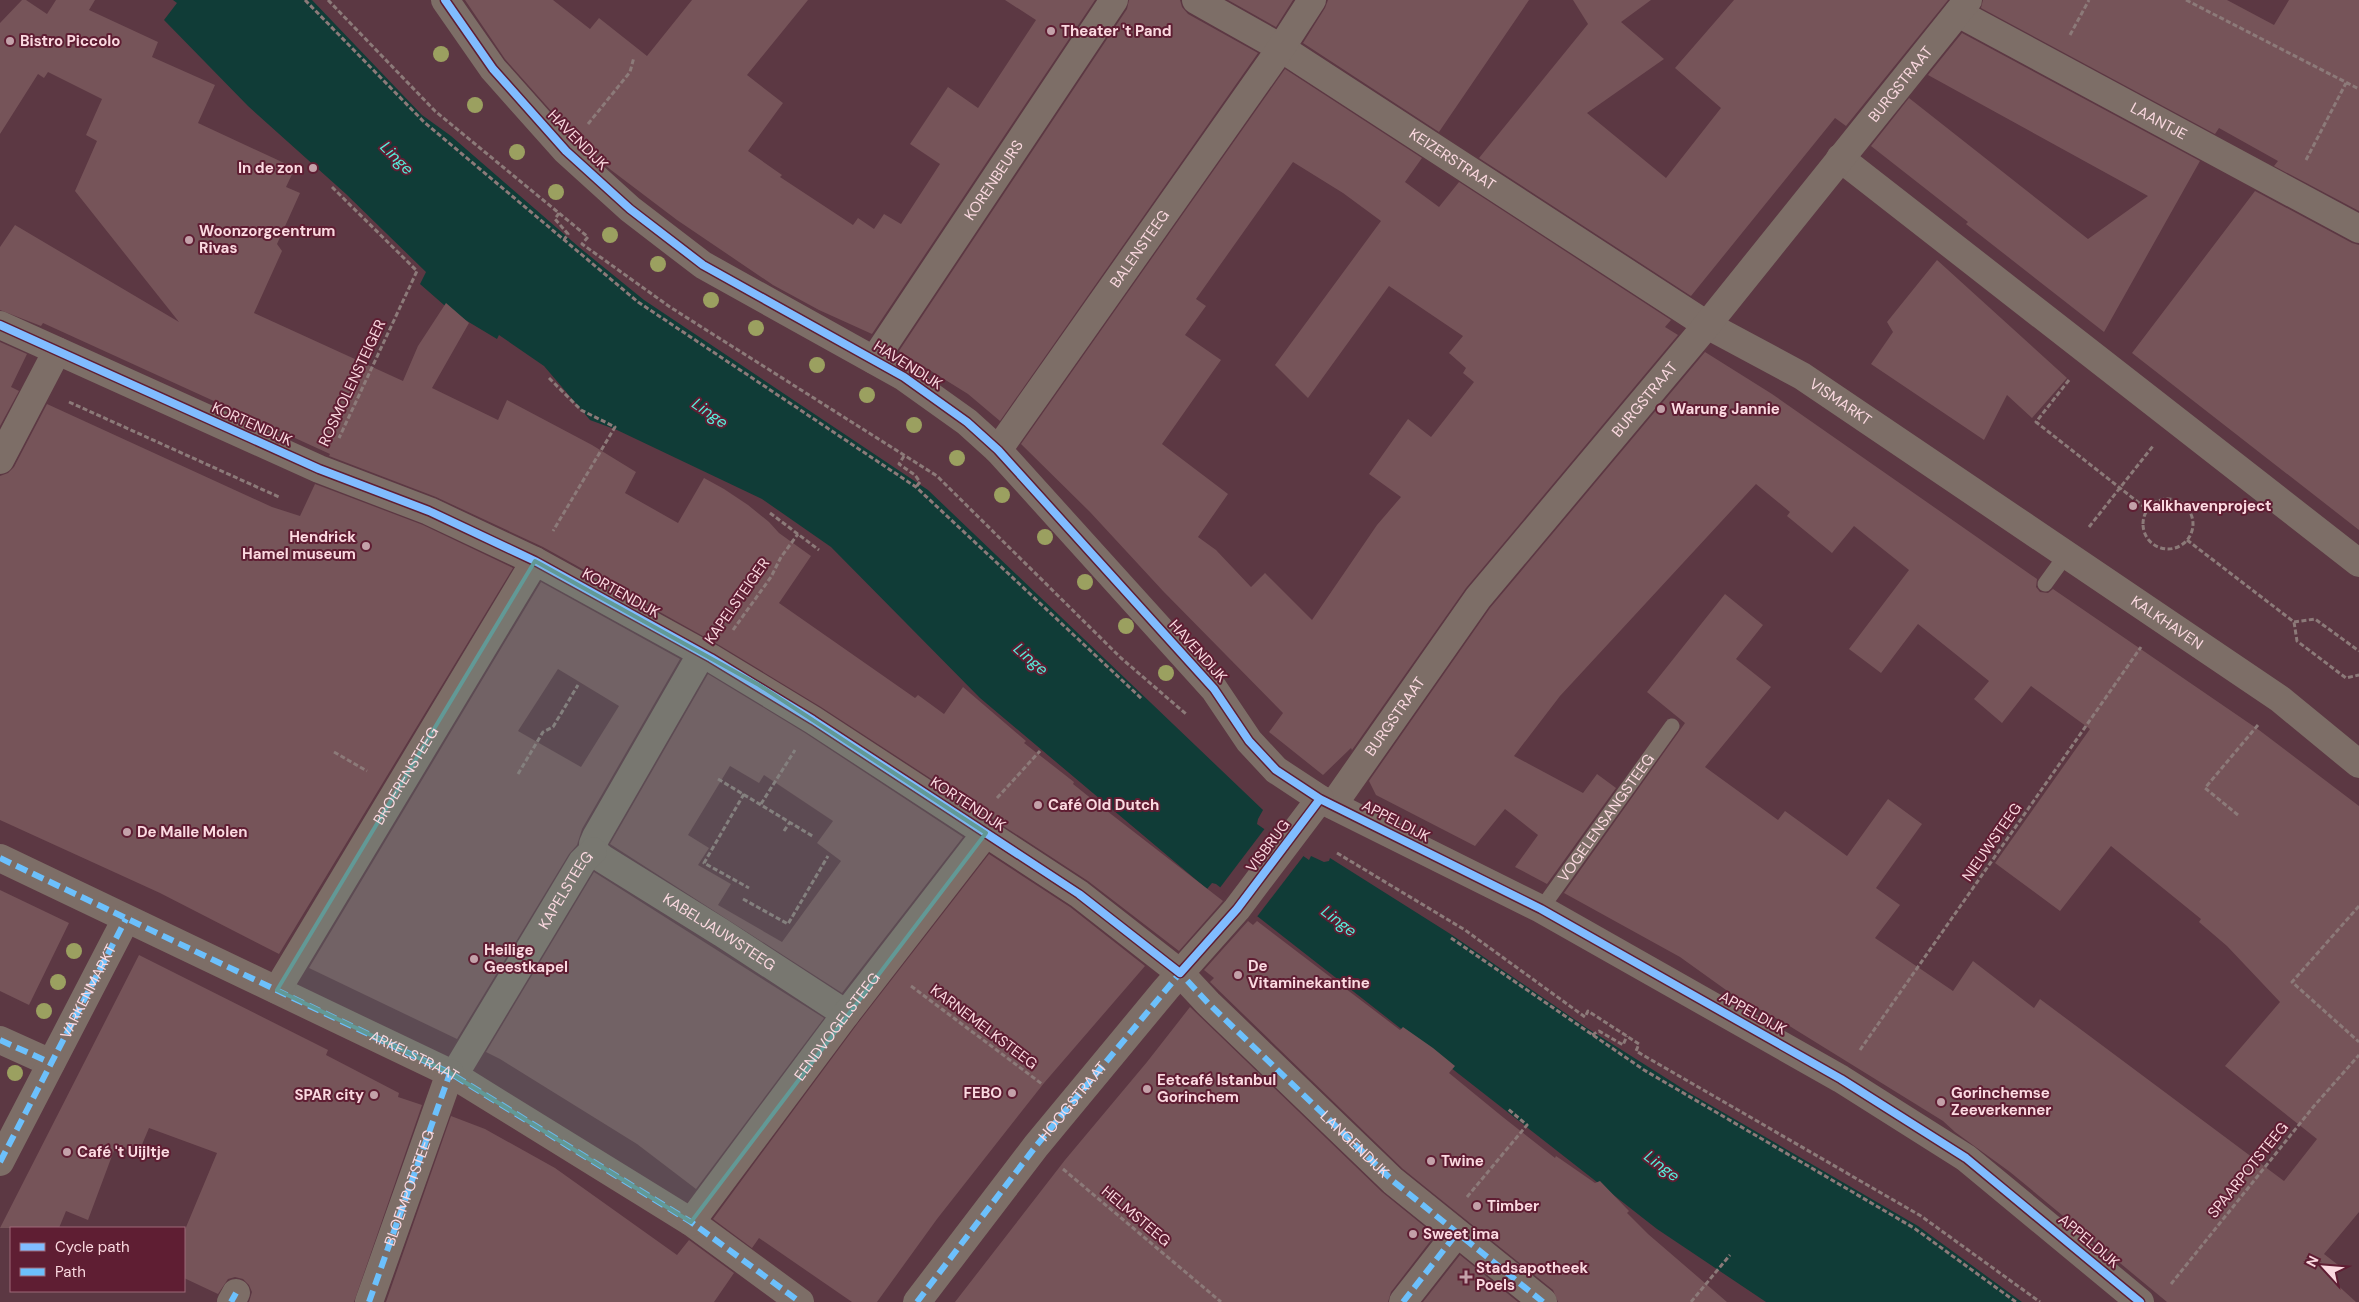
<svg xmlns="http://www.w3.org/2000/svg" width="2359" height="1302" font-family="'DM Sans',sans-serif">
  <rect width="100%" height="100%" fill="#5c3843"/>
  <path fill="#103c37" d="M173,0H312L422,115L451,136L580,248L644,300L928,490L1263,810L1258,819L1257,824L1309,860L1311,856L1324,862L1329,861L1330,858L1452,935L1587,1028L1688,1092L1918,1226L2022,1302H1766L1657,1229L1216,884L1212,883L1207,889L980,698L831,547L762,499L617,430L590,420L544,366L499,335L497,339L452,312L420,284L426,272L346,194L248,106L164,20L177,3Z"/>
  <path fill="#5c3843" d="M1266,827L1305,854L1256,918L1219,889Z"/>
  <path fill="#765459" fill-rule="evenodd" d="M22,0H26L47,14L56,0H95L89,10L158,42L152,57L215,85L198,123L295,168L286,187L300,193L277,244L282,251L254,313L403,381L418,346L446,303L469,323L432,388L498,420L507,400L592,445L636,472L625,493L678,523L704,478L724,489L748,505L769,522L779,533L811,556L779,603L915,698L918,695L944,714L963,687L1026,741L1024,743L1074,782L1073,784L1098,804L1223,901L1179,951L1088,881L821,707L719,645L543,547L436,497L329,456L330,454L43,323L41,326L0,310V247L15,225L179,322L75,191L97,141L86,135L102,99L48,72L44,78L38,74L0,134V23Z
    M465,0H553L590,29L599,18L647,56L692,0H808L747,75L783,103L748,151L782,175L780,177L853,225L858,218L874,229L884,214L901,224L940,164L910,144L948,87L978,108L1036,20L1005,0H1095L872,334L819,310L773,285L677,220L611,170L577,140L505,59Z
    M1129,0H1180L1182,7L1188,14L1258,53L1000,421L968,394L899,351L1127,9Z
    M1228,0H1293L1276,27Z
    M1328,0H1529L1439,132L1303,43L1325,8Z
    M1573,0H1651L1621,22L1664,59L1587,113L1666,178L1721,108L1675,68L1734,0H1948L1846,126L1835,118L1691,296L1479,158L1588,24Z
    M1983,0H2227L2274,25L2289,0H2359V211L2274,166L2278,161L2219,128L2215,134L1981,8Z
    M1962,33L2200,161L2104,332L1966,224L1968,222L1871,146L1909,98L2088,239L2148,196L1928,75Z
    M1285,69L1422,158L1405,182L1439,207L1459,182L1671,320L1665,327L1678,335L1466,588L1352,750L1351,748L1323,775L1269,732L1283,713L1163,591L1090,512L1021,444ZM1293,162L1343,193L1381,221L1275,365L1308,398L1389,286L1463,336L1449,353L1466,368L1463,373L1474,382L1431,437L1408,419L1369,474L1401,497L1377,525L1312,620L1265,573L1251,587L1216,550L1198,537L1228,494L1162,444L1221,360L1185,335L1206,306L1196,299Z
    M2255,191L2352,243L2359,245V530L2132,353Z
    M1937,260L2067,378L2032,418L2007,395L1984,440L1871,364L1893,332L1887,322Z
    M0,342L27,354L11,387L19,391L0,426Z
    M1705,352L1772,394L2037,579L2036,587L2040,592L2048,593L2053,589L2259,730L2359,806V1212L2324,1254L2342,1268L2332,1280L2356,1302H2167L2010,1172L1955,1132L1943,1121L1783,1022L1733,995L1680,957L1564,893L1685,723L1647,692L1725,594L1763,625L1736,659L1771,687L1705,767L1778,820L1785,811L1847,856L1888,799L1922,824L1876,888L1900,905L1875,938L1953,991L1973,961L2034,1008L2040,999L2284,1181L2317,1139L2225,1066L2280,1002L2227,946L2199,922L2201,919L2111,846L2060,911L1995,863L2090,729L2031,686L2002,723L1974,699L1989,681L1918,624L1881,673L1849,649L1909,570L1854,526L1832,553L1787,516L1790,512L1756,484L1560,696L1514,756L1583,793L1597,774L1616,788L1547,884L1515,867L1538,835L1505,809L1475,846L1376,795L1369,781L1490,608Z
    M47,404L272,507L300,516L315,484L423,525L513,568L279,954L160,893L0,820V476L8,473L14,467Z
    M541,582L680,659L582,829L577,845L569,854L457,1039L309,968ZM558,669L619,706L581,767L518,731Z
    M708,674L805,733L963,837L842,993L610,844ZM730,766L759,783L764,775L833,821L817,843L841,861L782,942L718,905L731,884L698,865L709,848L688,835Z
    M989,854L1070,907L1145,966L1044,1083L937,1219L877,1302H852L759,1238L752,1248L713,1219L858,1023Z
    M594,872L824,1018L696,1189L637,1144L500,1059L486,1052Z
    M0,890L69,923L29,1005L0,991Z
    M1248,921L1253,925L1257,921L1400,1030L1403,1027L1433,1048L1455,1066L1449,1073L1504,1118L1555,1158L1556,1156L1595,1183L1600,1181L1629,1211L1627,1213L1648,1234L1727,1302H1558L1553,1290L1403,1169L1210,982L1214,978L1204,970Z
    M139,955L328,1050L326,1055L399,1093L398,1097L422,1105L354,1302H249L252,1292L249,1285L243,1279L235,1277L228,1279L218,1294L184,1278V1232L217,1153L149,1128L138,1154L116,1145L88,1220L66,1211L59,1228H0Z
    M1190,1007L1382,1192L1435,1235L1391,1292L1388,1302H955L1065,1160L1147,1062Z
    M451,1116L485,1129L555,1168L677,1255L689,1240L734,1273L714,1302H386Z
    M1460,1255L1518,1302H1423Z"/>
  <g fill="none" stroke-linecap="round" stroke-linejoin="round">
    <path stroke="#8c7a79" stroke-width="3" stroke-dasharray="5 2.5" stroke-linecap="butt" d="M305,0L424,122L638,302L916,487L1142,699
      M328,0L435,111L588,237L582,244L670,307L937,476L1121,658L1186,714
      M2186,0L2359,89
      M2070,35L2089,0
      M588,124L630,72L634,57
      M2306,160L2346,83
      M332,187L417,271L339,438
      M559,213L555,219L568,234L564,240
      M549,378L581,410L615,427L553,531
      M2069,380L2036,422L2148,510
      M69,402L279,497
      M904,456L899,464L915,475L920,482L916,487
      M2143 524a25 25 0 1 1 50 0a25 25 0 1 1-50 0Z
      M770,513L819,550
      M2089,527L2153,446
      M2187,540L2294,622L2297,641L2346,678L2359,675
      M2294,622L2315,619L2359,651
      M733,630L771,577L781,557L798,534
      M334,752L367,771
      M518,774L543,732L553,727L578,685
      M718,779L814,837
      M744,794L704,863L749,888
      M997,798L1040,751
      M761,804L795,750
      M2238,815L2205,788L2258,725
      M784,831L790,822
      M1337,853L1465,930L1585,1017L1588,1011L1639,1044L1636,1051L1921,1216L2040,1302
      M743,899L788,924L828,856
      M2359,906L2292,982L2359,1042
      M1451,938L1644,1070L1914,1228L2016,1302
      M911,986L1042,1084
      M1592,1035L1599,1031L1623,1045L1627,1036
      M1860,1050L2141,647
      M1063,1169L1221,1302
      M1467,1197L1527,1125L1508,1109
      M2171,1284L2314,1106L2359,1055
      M1691,1302L1730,1255"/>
    <g stroke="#7d6e67" stroke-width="15">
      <path d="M2045,584L2066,555"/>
      <path id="s1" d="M1541,909L1672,726"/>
    </g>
    <g stroke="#7d6e67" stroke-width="28">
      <path d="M445,0L493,69L566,151L630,209L703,265L904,377L967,422L998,450L1214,689L1249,741L1276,770L1320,799L1541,909L1841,1079L1966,1158L2140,1302"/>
      <path id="s2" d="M1196,0L1281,48L1707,325L1802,376L2280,699L2359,764"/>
      <path id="s3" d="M1958,13L2359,229"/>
      <path d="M1840,158L2359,563"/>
      <path id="s4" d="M0,325L319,469L429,511L535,561L711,658L813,720L1079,894L1180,973L1208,1003L1393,1181L1543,1302"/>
      <path id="s5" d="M874,360L1114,0"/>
      <path id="s6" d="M998,450L1281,48L1312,0"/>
      <path d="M0,460L57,351"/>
      <path id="s7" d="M1333,805L1478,598L1707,325L1968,0"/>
      <path id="s8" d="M593,851L603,859L722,933L846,1014"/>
      <path d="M593,851V844L596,837L702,653"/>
      <path d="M0,858L450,1073L691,1222L800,1302"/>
      <path id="s9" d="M277,990L535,561"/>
      <path d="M0,1040L51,1063"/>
      <path id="s10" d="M454,1075L582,862L593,851"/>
      <path id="s11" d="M0,1162L126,919"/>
      <path id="s12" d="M691,1222L846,1014L986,833"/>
      <path d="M231,1302L236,1293"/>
      <path d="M369,1302L450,1073"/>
      <path id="s13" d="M917,1302L1036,1146L1166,989L1237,909L1320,799"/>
      <path d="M1403,1302L1457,1233"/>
    </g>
    <g stroke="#6cc0fc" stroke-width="6" stroke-dasharray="12 6" stroke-linecap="butt">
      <path id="s14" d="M0,858L450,1073L691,1222L800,1302"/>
      <path d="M0,1040L51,1063"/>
      <path d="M0,1162L126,919"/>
      <path d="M231,1302L236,1293"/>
      <path id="s15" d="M369,1302L450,1073"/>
      <path d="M917,1302L1036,1146L1180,973L1208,1003L1393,1181L1543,1302"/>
      <path d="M1403,1302L1457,1233"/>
    </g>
    <g stroke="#5f1e33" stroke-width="11">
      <path id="cycleway" d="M445,0L493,69L566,151L630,209L703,265L904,377L967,422L998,450L1214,689L1249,741L1276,770L1320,799L1541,909L1841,1079L1966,1158L2140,1302
        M0,325L319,469L429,511L535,561L711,658L813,720L1079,894L1180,973L1237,909L1320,799"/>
    </g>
    <use href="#cycleway" stroke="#80bcff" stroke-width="8"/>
  </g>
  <g fill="#9ba060">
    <circle cx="441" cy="54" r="8"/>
    <circle cx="475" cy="105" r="8"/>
    <circle cx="517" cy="152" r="8"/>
    <circle cx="556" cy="192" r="8"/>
    <circle cx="610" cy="235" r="8"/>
    <circle cx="658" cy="264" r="8"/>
    <circle cx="711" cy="300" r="8"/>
    <circle cx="756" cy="328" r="8"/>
    <circle cx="817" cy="365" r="8"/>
    <circle cx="867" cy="395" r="8"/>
    <circle cx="914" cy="425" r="8"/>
    <circle cx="957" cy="458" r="8"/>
    <circle cx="1002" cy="495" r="8"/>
    <circle cx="1045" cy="537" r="8"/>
    <circle cx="1085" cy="582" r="8"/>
    <circle cx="1126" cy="626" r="8"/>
    <circle cx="1166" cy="673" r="8"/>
    <circle cx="74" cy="951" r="8"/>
    <circle cx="58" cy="982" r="8"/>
    <circle cx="44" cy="1011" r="8"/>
    <circle cx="15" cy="1073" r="8"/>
  </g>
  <path fill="#629996" fill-opacity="0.2" stroke="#629996" stroke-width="4" stroke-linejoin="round" d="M535,561L759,685L986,833L691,1222L450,1073L277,990Z"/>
  <g fill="#c3a1a9" stroke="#5f1e33" stroke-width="2">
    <circle cx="1051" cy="31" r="5"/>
    <circle cx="10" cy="41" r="5"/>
    <circle cx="313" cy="168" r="5"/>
    <circle cx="189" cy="240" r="5"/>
    <circle cx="1661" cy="409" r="5"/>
    <circle cx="2133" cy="506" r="5"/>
    <circle cx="366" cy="546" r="5"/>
    <circle cx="1038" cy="805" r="5"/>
    <circle cx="127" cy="832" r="5"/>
    <circle cx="474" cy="959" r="5"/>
    <circle cx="1238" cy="975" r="5"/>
    <circle cx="1147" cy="1089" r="5"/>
    <circle cx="1012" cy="1093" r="5"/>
    <circle cx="374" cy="1095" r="5"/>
    <circle cx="1941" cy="1102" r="5"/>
    <circle cx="67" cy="1152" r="5"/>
    <circle cx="1431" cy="1161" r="5"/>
    <circle cx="1477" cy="1206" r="5"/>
    <circle cx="1413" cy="1234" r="5"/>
    <path d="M1463.5 1269.5h5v5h5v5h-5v5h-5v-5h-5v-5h5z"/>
  </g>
  <g text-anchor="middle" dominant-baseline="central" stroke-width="4" stroke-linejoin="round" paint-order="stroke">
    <g font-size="15" font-weight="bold" fill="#fbd9e0" stroke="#5f1e33" text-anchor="start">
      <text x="1061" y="31">Theater 't Pand</text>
      <text x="20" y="41">Bistro Piccolo</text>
      <text x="303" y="168" text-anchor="end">In de zon</text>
      <text x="199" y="231">Woonzorgcentrum<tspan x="199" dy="17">Rivas</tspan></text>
      <text x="1671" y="409">Warung Jannie</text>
      <text x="2143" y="506">Kalkhavenproject</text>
      <text x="356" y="537" text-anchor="end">Hendrick<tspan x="356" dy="17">Hamel museum</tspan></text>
      <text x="1048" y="805">Café Old Dutch</text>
      <text x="137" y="832">De Malle Molen</text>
      <text x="484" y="950">Heilige<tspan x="484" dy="17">Geestkapel</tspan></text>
      <text x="1248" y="966">De<tspan x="1248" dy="17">Vitaminekantine</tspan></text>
      <text x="1157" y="1080">Eetcafé Istanbul<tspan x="1157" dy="17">Gorinchem</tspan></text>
      <text x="1002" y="1093" text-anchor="end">FEBO</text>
      <text x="1951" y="1093">Gorinchemse<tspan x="1951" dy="17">Zeeverkenner</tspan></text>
      <text x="364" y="1095" text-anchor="end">SPAR city</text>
      <text x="77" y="1152">Café 't Uijltje</text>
      <text x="1441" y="1161">Twine</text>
      <text x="1487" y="1206">Timber</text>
      <text x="1423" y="1234">Sweet ima</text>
      <text x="1476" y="1268">Stadsapotheek<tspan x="1476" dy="17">Poels</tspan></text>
    </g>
    <g font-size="15" fill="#fbd9e0" stroke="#5f1e33">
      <text stroke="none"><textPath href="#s7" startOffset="918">BURGSTRAAT</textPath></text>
      <text stroke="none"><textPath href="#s3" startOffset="228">LAANTJE</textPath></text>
      <text transform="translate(578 140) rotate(45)">HAVENDIJK</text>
      <text stroke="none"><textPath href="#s2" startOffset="302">KEIZERSTRAAT</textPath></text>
      <text stroke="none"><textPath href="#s5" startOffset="216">KORENBEURS</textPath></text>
      <text stroke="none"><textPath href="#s6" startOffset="246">BALENSTEEG</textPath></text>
      <text transform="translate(908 365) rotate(32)">HAVENDIJK</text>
      <text transform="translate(352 383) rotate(-65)">ROSMOLENSTEIGER</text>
      <text stroke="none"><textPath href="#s7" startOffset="512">BURGSTRAAT</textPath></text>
      <text stroke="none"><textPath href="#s2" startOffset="760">VISMARKT</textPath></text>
      <text transform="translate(252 424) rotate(24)">KORTENDIJK</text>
      <text transform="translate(621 593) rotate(29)">KORTENDIJK</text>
      <text transform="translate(737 601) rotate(-55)">KAPELSTEIGER</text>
      <text stroke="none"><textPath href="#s2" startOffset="1154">KALKHAVEN</textPath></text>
      <text transform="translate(1198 651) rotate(48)">HAVENDIJK</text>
      <text stroke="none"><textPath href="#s7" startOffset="108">BURGSTRAAT</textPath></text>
      <text stroke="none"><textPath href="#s9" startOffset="250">BROERENSTEEG</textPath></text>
      <text transform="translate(968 804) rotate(33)">KORTENDIJK</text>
      <text stroke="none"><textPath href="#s1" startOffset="112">VOGELENSANGSTEEG</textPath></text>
      <text transform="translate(1396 821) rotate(27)">APPELDIJK</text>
      <text transform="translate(1992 842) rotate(-55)">NIEUWSTEEG</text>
      <text transform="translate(1268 846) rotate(-53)">VISBRUG</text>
      <text stroke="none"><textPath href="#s10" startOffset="216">KAPELSTEEG</textPath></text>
      <text stroke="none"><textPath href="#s8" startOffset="150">KABELJAUWSTEEG</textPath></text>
      <text stroke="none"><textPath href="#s11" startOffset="192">VARKENMARKT</textPath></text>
      <text transform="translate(1753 1013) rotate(29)">APPELDIJK</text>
      <text stroke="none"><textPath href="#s12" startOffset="244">EENDVOGELSTEEG</textPath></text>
      <text transform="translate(984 1027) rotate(37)">KARNEMELKSTEEG</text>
      <text stroke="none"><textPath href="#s14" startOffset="459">ARKELSTRAAT</textPath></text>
      <text stroke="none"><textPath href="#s13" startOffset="254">HOOGSTRAAT</textPath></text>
      <text stroke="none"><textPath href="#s4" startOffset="1596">LANGENDIJK</textPath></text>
      <text transform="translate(2248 1170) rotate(-51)">SPAARPOTSTEEG</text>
      <text stroke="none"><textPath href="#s15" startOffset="121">BLOEMPOTSTEEG</textPath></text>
      <text transform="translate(1136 1216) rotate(40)">HELMSTEEG</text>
      <text transform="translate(2089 1241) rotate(40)">APPELDIJK</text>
    </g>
    <g font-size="16" font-style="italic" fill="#56ecda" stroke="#5f1e33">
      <text transform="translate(397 158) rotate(45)">Linge</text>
      <text transform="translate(710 413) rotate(35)">Linge</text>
      <text transform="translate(1031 659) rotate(41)">Linge</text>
      <text transform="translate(1339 921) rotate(37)">Linge</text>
      <text transform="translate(1662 1166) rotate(37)">Linge</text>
    </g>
  </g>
  <rect x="10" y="1227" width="175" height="65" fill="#5f1e33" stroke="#9d6978"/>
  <rect x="20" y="1243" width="25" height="8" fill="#80bcff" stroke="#9d6978"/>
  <text x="55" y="1252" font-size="15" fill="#fbd9e0">Cycle path</text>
  <rect x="20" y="1268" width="25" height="8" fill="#6cc0fc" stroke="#9d6978"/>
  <text x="55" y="1277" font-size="15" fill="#fbd9e0">Path</text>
  <g transform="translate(2324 1267) rotate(296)" stroke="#5f1e33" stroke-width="4" paint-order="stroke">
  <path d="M0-4L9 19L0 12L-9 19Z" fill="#fbd9e0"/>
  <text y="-8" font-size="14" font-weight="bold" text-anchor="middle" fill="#fbd9e0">N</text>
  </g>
</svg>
